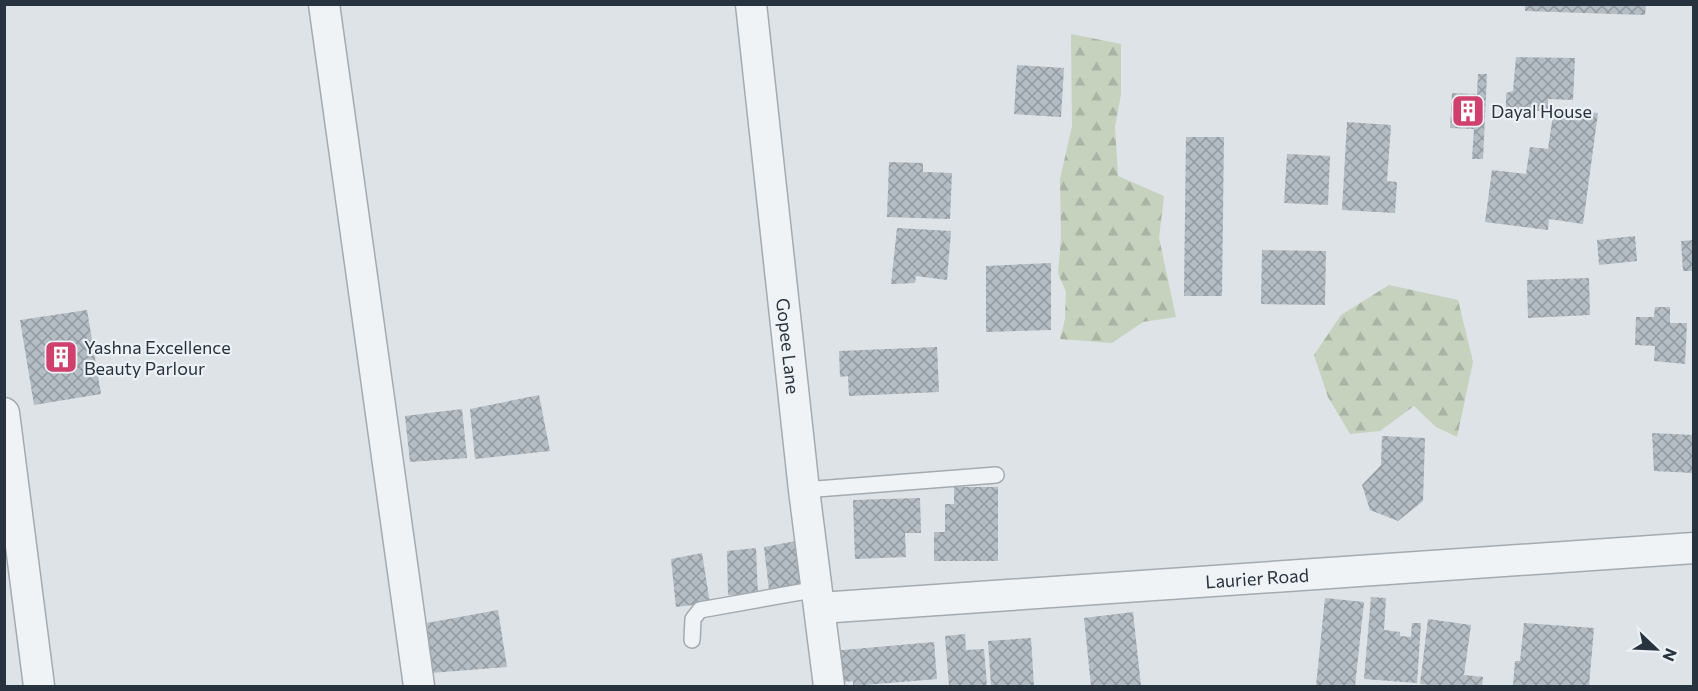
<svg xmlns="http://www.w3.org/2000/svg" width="1698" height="691" font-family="Commissioner,sans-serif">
  <defs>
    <pattern id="forest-firs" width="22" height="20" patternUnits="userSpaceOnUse" patternTransform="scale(1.5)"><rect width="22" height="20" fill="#c6d1be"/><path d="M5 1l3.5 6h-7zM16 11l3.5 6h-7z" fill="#aab4a4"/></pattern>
    <pattern id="building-cross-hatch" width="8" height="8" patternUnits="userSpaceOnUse" patternTransform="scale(1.5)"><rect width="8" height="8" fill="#b4bdc4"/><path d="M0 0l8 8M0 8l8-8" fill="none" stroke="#929aa1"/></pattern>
  </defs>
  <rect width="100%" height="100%" fill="#dde3e7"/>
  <path fill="url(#forest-firs)" d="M1071,34L1121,44V94L1115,127L1118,176L1164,196L1159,238L1176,317L1143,322L1112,343L1060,339L1065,319L1066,292L1058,273L1061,238L1060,179L1072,126Z
    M1389,285L1458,300L1473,362L1457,437L1436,427L1414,406L1380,431L1350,434L1328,397L1314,355L1341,315Z"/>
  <path fill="url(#building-cross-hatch)" d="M1525,4H1646L1645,15L1525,11Z
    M1516,57L1575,58L1573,100L1548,99V111L1506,110V93L1513,91Z
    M1017,65L1064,68L1061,117L1014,114Z
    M1478,74H1487L1483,159H1472L1474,129L1450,128L1452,93L1477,94Z
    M1554,108L1598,113L1583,224L1549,219L1548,230L1485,222L1492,170L1526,174L1530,147L1548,149Z
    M1347,122L1391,125L1387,181L1397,182L1395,213L1342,210Z
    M1186,137H1224L1222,296H1184Z
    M1287,154L1330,156L1328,205L1284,203Z
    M889,162L923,163V172L952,173L950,219L887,217Z
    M897,228L951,231L947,280L916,276L915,283L891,284Z
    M1635,236L1637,261L1599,265L1597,240Z
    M1694,240V271H1683L1681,241Z
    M1262,250L1326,251L1325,305L1261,304Z
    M1051,263V330L986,332V266Z
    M1589,278L1590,315L1528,318L1527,280Z
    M1655,307H1670V323H1687L1685,364L1654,361L1655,346L1635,345L1636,317H1654Z
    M87,310L101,394L34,405L20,320Z
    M937,347L939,392L849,396L848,376L840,377L839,351Z
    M539,395L550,451L475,459L470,409Z
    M462,409L467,458L410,462L405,416Z
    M1652,433L1694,435V473L1654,471Z
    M1382,436L1425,438L1423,501L1398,521L1370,510L1362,485L1381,465Z
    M954,487H998V561H934V532H945V504H954Z
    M920,498L921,533H905L906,557L855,559L853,500Z
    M796,541L802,585L769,590L764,547Z
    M756,548L758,596L728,595L727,551Z
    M702,553L710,603L676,607L671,559Z
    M1371,597L1386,598L1384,630L1400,632V636L1411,637L1412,623H1421L1417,683L1364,679Z
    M1325,598L1364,602L1355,686H1316Z
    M498,610L507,667L431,673L427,623Z
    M1133,612L1141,686H1091L1084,618Z
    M1428,619L1471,625L1464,675L1483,677L1482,686H1440L1420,684Z
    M1524,623L1594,628L1589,686H1513L1515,661H1520Z
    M965,634L966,650L984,649L987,686H949L945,636Z
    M1031,638L1034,686H991L988,641Z
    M934,642L937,679L853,686V681L834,683L832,651Z"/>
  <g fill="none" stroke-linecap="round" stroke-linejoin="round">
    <g stroke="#a3abb1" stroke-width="18">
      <path id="lane" d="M804,490L996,475
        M692,640L693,619L700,610L818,589"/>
    </g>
    <g stroke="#a3abb1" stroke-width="33">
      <g id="street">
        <path d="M324,4L419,686"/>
        <path id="s1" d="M751,4L804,490L829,686"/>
        <path d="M4,413L39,686"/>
        <path id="s2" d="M820,608L1694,548"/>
      </g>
    </g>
    <use href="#lane" stroke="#f0f3f6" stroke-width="15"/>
    <use href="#street" stroke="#f0f3f6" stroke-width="30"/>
  </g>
  <defs>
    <g id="building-square" transform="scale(1.725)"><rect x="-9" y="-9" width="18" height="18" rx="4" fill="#cf406c" stroke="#ecf1f5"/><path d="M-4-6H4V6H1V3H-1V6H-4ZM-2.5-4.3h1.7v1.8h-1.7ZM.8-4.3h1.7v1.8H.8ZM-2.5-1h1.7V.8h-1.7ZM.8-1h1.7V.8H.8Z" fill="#fff"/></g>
  </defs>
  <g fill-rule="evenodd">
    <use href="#building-square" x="1468" y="111"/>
    <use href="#building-square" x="61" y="357"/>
  </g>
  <g text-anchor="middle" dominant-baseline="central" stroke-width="4.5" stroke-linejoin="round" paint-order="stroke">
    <g font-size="18" fill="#27333e" stroke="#ecf1f5" text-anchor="start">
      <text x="1491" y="111">Dayal House</text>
      <text x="84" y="347">Yashna Excellence<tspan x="84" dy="21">Beauty Parlour</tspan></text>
    </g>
    <g font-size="18" fill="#27333e" stroke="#ecf1f5">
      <text stroke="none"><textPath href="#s1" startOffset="344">Gopee Lane</textPath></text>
      <text stroke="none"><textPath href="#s2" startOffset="438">Laurier Road</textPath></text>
    </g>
  </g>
  <rect width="1698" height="691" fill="none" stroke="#27333e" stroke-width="12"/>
  <g transform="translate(1656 649) rotate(113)" stroke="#ecf1f5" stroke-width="4.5" paint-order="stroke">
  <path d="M0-4.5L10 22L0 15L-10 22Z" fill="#27333e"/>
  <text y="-9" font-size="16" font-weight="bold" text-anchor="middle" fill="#27333e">N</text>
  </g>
</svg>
